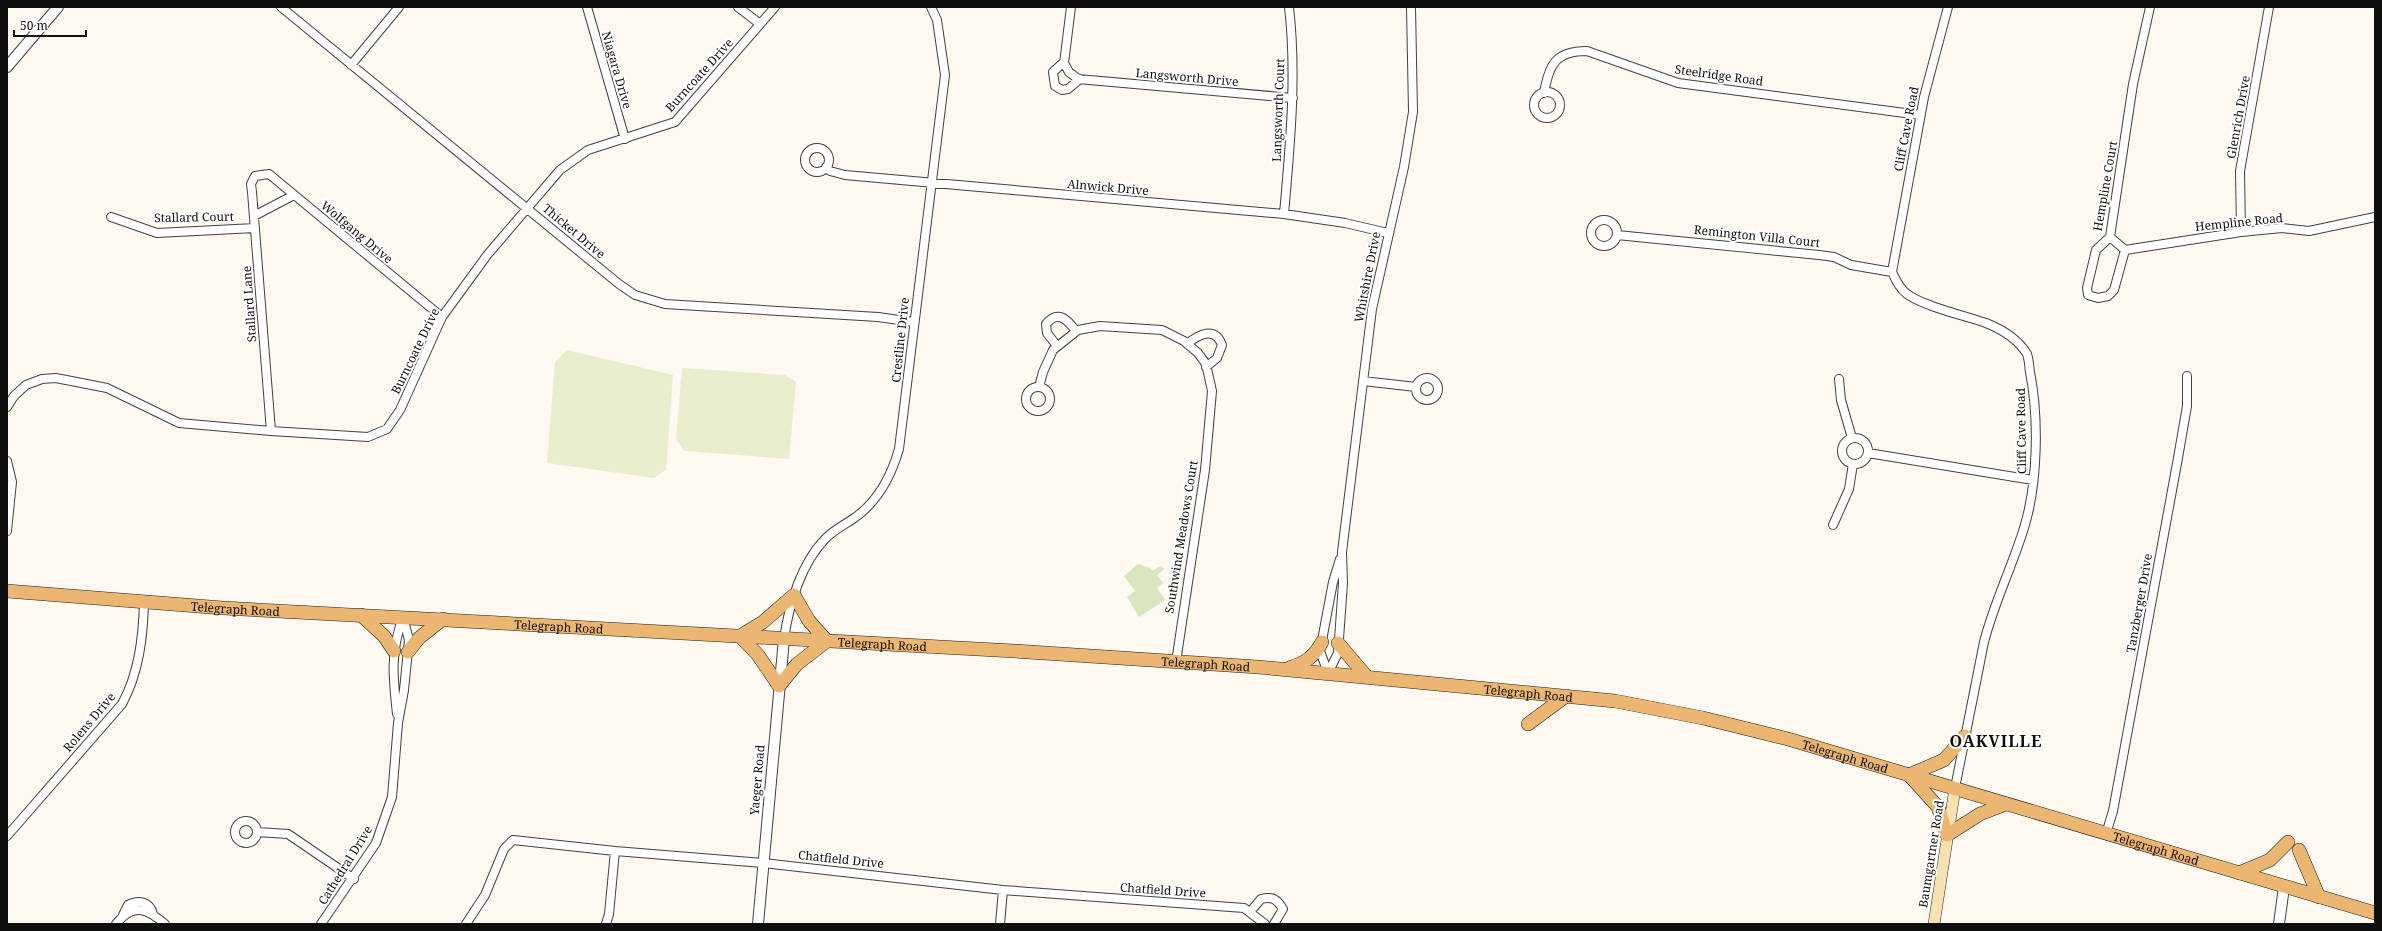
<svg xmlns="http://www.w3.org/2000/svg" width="2382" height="931" font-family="'Noto Serif',serif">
  <rect width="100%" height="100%" fill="#fdf8f0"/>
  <path fill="#d9e5bc" d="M1138,564L1150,568L1152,571L1161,566L1164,569L1157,575L1163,583L1157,588L1165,600L1139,617L1127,597L1135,591L1124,576Z"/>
  <path fill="#e8edcd" d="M567,350L673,375L666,470L654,478L547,463L555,362Z
    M682,368L785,375L796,382L789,459L684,451L676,439Z"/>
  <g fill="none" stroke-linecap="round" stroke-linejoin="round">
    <g stroke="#414141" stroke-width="10">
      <path id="minor" d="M281,7L619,284L635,295L665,304L878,317L913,322
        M587,7L625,139
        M738,7L760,24
        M1071,7L1064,63L1069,72L1078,79L1293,98
        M1948,7L1924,97L1892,272C1896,280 1899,288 1907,294C1923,306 1966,316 1986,323C2001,329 2018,339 2027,354C2029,359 2029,366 2030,372C2039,418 2038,483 2024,528C2012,567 1994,603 1984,642L1955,788
        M1064,62L1053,72L1055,86L1062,90L1068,89L1080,79
        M351,65L399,7
        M1534 105a13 13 0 1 1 26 0a13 13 0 1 1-26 0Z
        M1544,93C1549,65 1555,51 1587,51L1678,83L1920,115
        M805 160a12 12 0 1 1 24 0a12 12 0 1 1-24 0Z
        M826,167L830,171L845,175L1284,214L1345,223L1388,233
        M1284,214C1290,145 1297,76 1289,7
        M254,216L294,195
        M111,217L157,233L255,228
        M1591 233a13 13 0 1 1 26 0a13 13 0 1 1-26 0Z
        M2241,232L2240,171L2269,7
        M1617,235L1819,255L1834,257L1851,265L1892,272
        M2110,237L2125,250L2241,232L2282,228L2309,231L2375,217
        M2125,250L2114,290L2108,296L2098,298L2088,295L2087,288L2096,250L2110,237L2133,84L2150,7
        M1187,344C1199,334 1215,326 1222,345L1217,358L1206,367
        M1057,346L1047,333L1046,324C1058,310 1067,319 1076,331
        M1416 389a11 11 0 1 1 22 0a11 11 0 1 1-22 0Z
        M1839,379L1841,400L1852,438
        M1363,381L1416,387
        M1026 399a12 12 0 1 1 24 0a12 12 0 1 1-24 0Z
        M1039,387L1043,372L1053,350L1078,330L1100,326L1162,330L1184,341L1198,353L1206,364L1212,391L1205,470L1176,662
        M7,407L14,396L26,385L42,379L56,378L107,388L179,423L271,431L368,437L387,429L400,410L442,317L488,254L560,170L588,150L675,122L775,7
        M271,431L252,192L251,184L255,176L269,174L275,179L442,317
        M1842 451a13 13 0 1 1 26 0a13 13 0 1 1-26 0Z
        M1868,453L2033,480
        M7,461L12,482L7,531
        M1833,525L1849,489L1853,464
        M784,639C789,605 801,563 826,538C834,530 844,525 853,519C878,502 891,477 899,449L945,75L937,20L931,7
        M1328,673L1338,653L1343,583L1342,552L1372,309L1404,167L1413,112L1411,7
        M1328,673L1320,651L1333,582L1340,559
        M397,714C393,678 390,652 403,617
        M235 832a11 11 0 1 1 22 0a11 11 0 1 1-22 0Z
        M257,832L288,834L354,879
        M2106,834L2113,811L2178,458L2187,406V376
        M7,836L122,704C139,673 143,637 144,603
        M1250,912L1261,899C1272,896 1277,899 1283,909L1274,924
        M123,915L128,905C139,899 150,902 153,914
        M116,924C133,903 146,908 165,924
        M321,924L376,843L392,797L398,723L404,690L409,640L403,617
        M466,924L485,895L504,849L513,840L615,851L763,863L1003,890L1244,908L1265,924
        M606,924L609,914L615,851
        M1000,924L1003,890"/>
    </g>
    <g stroke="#414141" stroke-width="12">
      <path id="tertiary" d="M7,67L58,7
        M758,924L784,639
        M2279,924L2284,887"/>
    </g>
    <g stroke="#303030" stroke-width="12">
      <path id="secondary" d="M1934,924L1955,788"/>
    </g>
    <g stroke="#1f1f1f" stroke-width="14">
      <g id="primary">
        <path id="s1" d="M7,591L223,608L1014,651L1258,667L1615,701L1703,718L1788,739L2375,913"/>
        <path d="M361,615L384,636L394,651"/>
        <path d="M740,636L758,655L779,686L797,664L827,641"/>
        <path d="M740,636L763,622L794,595L809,621L827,641"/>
        <path d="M1338,643L1367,677"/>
        <path d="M408,652L419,638L443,619"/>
        <path d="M1289,668C1305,663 1314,657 1322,642"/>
        <path d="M1528,724L1566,696"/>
        <path d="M1909,775L1938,807L1947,835L1980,814L2006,804"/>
        <path d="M1909,775L1944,760L1965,736"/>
        <path d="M2299,850L2319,897"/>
        <path d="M2239,873L2270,860L2288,842"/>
      </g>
    </g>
    <use href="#minor" stroke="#fff" stroke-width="8"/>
    <use href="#tertiary" stroke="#fff" stroke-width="10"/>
    <use href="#secondary" stroke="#f7e1b1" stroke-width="11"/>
    <use href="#primary" stroke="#ebb572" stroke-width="13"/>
  </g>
  <g text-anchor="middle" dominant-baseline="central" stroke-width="4" stroke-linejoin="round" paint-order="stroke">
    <g font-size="12" fill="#0e0e0e" stroke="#fff">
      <text transform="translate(617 70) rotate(74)">Niagara Drive</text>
      <text transform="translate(699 75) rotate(-48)">Burncoate Drive</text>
      <text transform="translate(1719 75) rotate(8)">Steelridge Road</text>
      <text transform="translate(1187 77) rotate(5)">Langsworth Drive</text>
      <text transform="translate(1278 110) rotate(-88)">Langsworth Court</text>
      <text transform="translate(2238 117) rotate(-80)">Glenrich Drive</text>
      <text transform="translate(1906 129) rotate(-79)">Cliff Cave Road</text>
      <text transform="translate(2105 186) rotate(-80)">Hempline Court</text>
      <text transform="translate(1108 187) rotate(5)">Alnwick Drive</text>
      <text transform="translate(194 217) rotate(-1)">Stallard Court</text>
      <text transform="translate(2239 222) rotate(-6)">Hempline Road</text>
      <text transform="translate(574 231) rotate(40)">Thicket Drive</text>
      <text transform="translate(357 232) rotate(40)">Wolfgang Drive</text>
      <text transform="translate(1757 236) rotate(6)">Remington Villa Court</text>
      <text transform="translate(1367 277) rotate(-79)">Whitshire Drive</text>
      <text transform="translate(249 304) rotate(-94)">Stallard Lane</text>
      <text transform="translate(900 340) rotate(-84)">Crestline Drive</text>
      <text transform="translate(415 351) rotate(-64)">Burncoate Drive</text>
      <text transform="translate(2021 431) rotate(-91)">Cliff Cave Road</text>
      <text transform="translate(1181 537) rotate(-81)">Southwind Meadows Court</text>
      <text transform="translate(2139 603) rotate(-80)">Tanzberger Drive</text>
      <text stroke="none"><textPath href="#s1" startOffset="229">Telegraph Road</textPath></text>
      <text stroke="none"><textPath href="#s1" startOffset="553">Telegraph Road</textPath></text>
      <text stroke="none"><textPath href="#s1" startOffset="877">Telegraph Road</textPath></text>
      <text stroke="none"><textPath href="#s1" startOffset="1201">Telegraph Road</textPath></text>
      <text stroke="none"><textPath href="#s1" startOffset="1525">Telegraph Road</textPath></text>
      <text transform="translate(89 722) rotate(-50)">Rolens Drive</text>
      <text stroke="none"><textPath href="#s1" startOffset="1849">Telegraph Road</textPath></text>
      <text transform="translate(757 780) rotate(-85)">Yaeger Road</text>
      <text stroke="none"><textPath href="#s1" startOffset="2173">Telegraph Road</textPath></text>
      <text transform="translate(1931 854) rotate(-81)">Baumgartner Road</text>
      <text transform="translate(841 859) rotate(6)">Chatfield Drive</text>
      <text transform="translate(345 865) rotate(-58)">Cathedral Drive</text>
      <text transform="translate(1163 890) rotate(4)">Chatfield Drive</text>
    </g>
    <g font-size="16" font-weight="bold" letter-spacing="1" fill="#0e0e0e" stroke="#fff">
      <text x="1996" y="741">OAKVILLE</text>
    </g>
  </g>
  <rect width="2382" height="931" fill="none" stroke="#0e0e0e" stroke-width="16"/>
  <path d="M14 30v6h72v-6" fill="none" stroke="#0e0e0e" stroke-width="2"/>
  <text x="20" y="30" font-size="12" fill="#0e0e0e" stroke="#ffffff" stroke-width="3" paint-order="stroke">50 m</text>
</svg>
